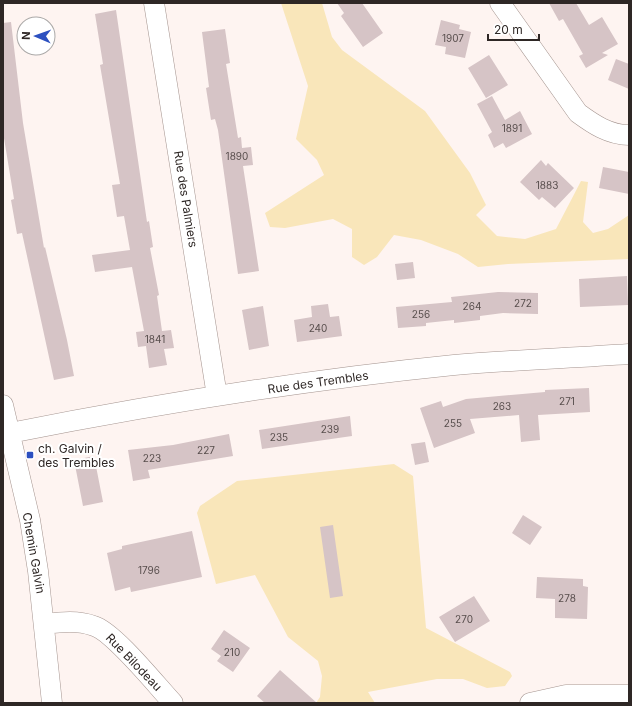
<svg xmlns="http://www.w3.org/2000/svg" width="632" height="706" font-family="Inter,sans-serif">
  <rect width="100%" height="100%" fill="#fef4f1"/>
  <path fill="#f9e6ba" d="M281,3H322L332,37L342,50L425,111L470,173L486,205L476,215L497,236L525,239L556,229L581,181L588,182L583,222L593,233L608,229L629,215V259L508,264L478,267L458,254L421,240L394,235L377,257L364,265L352,257V229L333,219L285,228L270,227L265,213L324,175L317,160L296,139L308,86Z
    M394,464L413,476L426,628L510,672L512,676L505,686L487,688L463,679H437L368,692L375,703H316L320,697L322,676L318,661L288,637L255,575L216,584L197,513L200,506L237,481Z"/>
  <path fill="#d6c4c6" d="M337,3H362L383,33L363,47L341,16L344,13Z
    M549,3H576L589,25L602,17L618,44L602,53L608,55L586,68L579,56L583,54L563,19L559,21Z
    M116,10L147,222L149,221L153,247L150,248L159,295L157,296L162,331L171,330L174,348L164,349L167,365L149,368L146,346L138,347L136,332L144,331L132,267L95,272L92,255L130,250L124,216L117,217L112,185L120,184L100,65L103,64L95,14Z
    M441,20L460,25L459,29L471,32L465,58L445,54L446,47L435,45Z
    M11,22L23,123L44,248L45,247L67,340L74,376L54,380L22,233L17,234L11,200L14,199L3,132V23Z
    M225,29L230,63L226,64L238,138L241,137L242,148L251,147L253,165L243,166L259,271L238,274L218,130L215,119L211,120L206,88L209,87L202,32Z
    M489,55L508,85L486,98L468,68Z
    M616,59L629,64V89L608,80Z
    M492,96L505,120L520,111L532,134L506,148L503,143L494,148L488,135L492,132L477,104Z
    M541,160L546,166L548,163L574,188L555,208L542,197L539,200L520,182Z
    M603,167L629,172V194L599,188Z
    M413,262L415,278L397,280L395,264Z
    M627,276L628,305L580,307L579,279Z
    M498,292L538,293V314L503,313L480,316V320L454,323V320L426,323V326L398,328L396,307L452,302L451,297Z
    M328,304L330,317L339,316L342,336L297,342L294,320L312,317L311,306Z
    M263,306L269,346L249,350L242,310Z
    M589,388L590,412L538,415L540,440L521,442L519,415L470,419L475,433L434,448L420,408L441,401L443,407L466,399L545,392V390Z
    M350,416L352,436L262,449L259,430Z
    M229,434L233,456L148,470L150,478L133,481L128,450L173,445Z
    M425,442L429,462L415,465L411,444Z
    M94,456L103,502L83,506L74,460Z
    M523,515L542,527L530,545L512,533Z
    M333,525L343,596L330,598L320,527Z
    M192,531L202,577L131,592L130,587L115,591L107,553L122,549V546Z
    M537,577L583,579V586L588,587L587,619L555,618V599L536,598Z
    M474,596L490,621L455,642L439,617Z
    M224,630L250,648L233,672L217,661L221,656L211,649Z
    M280,670L317,703H265L257,696Z"/>
  <g fill="none" stroke-linecap="round" stroke-linejoin="round">
    <g stroke="#a59590" stroke-width="21">
      <path id="minor" d="M154,3L217,396
        M500,3L578,113C593,124 609,135 629,135
        M3,405L30,520L38,571L52,703
        M10,433C156,404 305,380 454,365C512,360 571,358 629,354
        M45,624C61,622 78,620 94,626C114,632 157,686 173,703
        M530,703L566,695H629"/>
    </g>
    <use href="#minor" stroke="#fff" stroke-width="20"/>
  </g>
  <rect fill="#2c50c0" stroke="#fff" stroke-width="1.5" x="26" y="451" width="8" height="8" rx="2"/>
  <g text-anchor="middle" dominant-baseline="central" stroke-width="4" stroke-linejoin="round" paint-order="stroke">
    <g font-size="10" fill="#584e4d">
      <text x="453" y="38">1907</text>
      <text x="512" y="128">1891</text>
      <text x="237" y="156">1890</text>
      <text x="547" y="185">1883</text>
      <text x="523" y="303">272</text>
      <text x="472" y="306">264</text>
      <text x="421" y="314">256</text>
      <text x="318" y="328">240</text>
      <text x="155" y="339">1841</text>
      <text x="567" y="401">271</text>
      <text x="502" y="406">263</text>
      <text x="453" y="423">255</text>
      <text x="330" y="429">239</text>
      <text x="279" y="437">235</text>
      <text x="206" y="450">227</text>
      <text x="152" y="458">223</text>
      <text x="149" y="570">1796</text>
      <text x="567" y="598">278</text>
      <text x="464" y="619">270</text>
      <text x="232" y="652">210</text>
    </g>
    <g font-size="12" fill="#2e2725" stroke="#fff">
      <text transform="translate(186 199) rotate(81)">Rue des Palmiers</text>
      <text transform="translate(318 382) rotate(-8)">Rue des Trembles</text>
      <text transform="translate(34 553) rotate(80)">Chemin Galvin</text>
      <text transform="translate(134 662) rotate(46)">Rue Bilodeau</text>
    </g>
    <g font-size="12" fill="#2e2725" stroke="#fff" text-anchor="start">
      <text x="38" y="448">ch. Galvin /<tspan x="38" dy="14">des Trembles</tspan></text>
    </g>
  </g>
  <rect width="632" height="706" fill="none" stroke="#2e2725" stroke-width="8"/>
  <g transform="translate(36 36) rotate(272)"><circle r="19" fill="#ffffff" stroke="#aba9a8"/>
  <path d="M0-3L7 15L0 10L-7 15Z" fill="#2c50c0"/>
  <text y="-6" font-size="11" font-weight="bold" text-anchor="middle" fill="#2e2725">N</text>
  </g>
  <path d="M488 34v6h51v-6" fill="none" stroke="#2e2725" stroke-width="2"/>
  <text x="494" y="34" font-size="12" fill="#2e2725" stroke="#ffffff" stroke-width="3" paint-order="stroke">20 m</text>
</svg>
